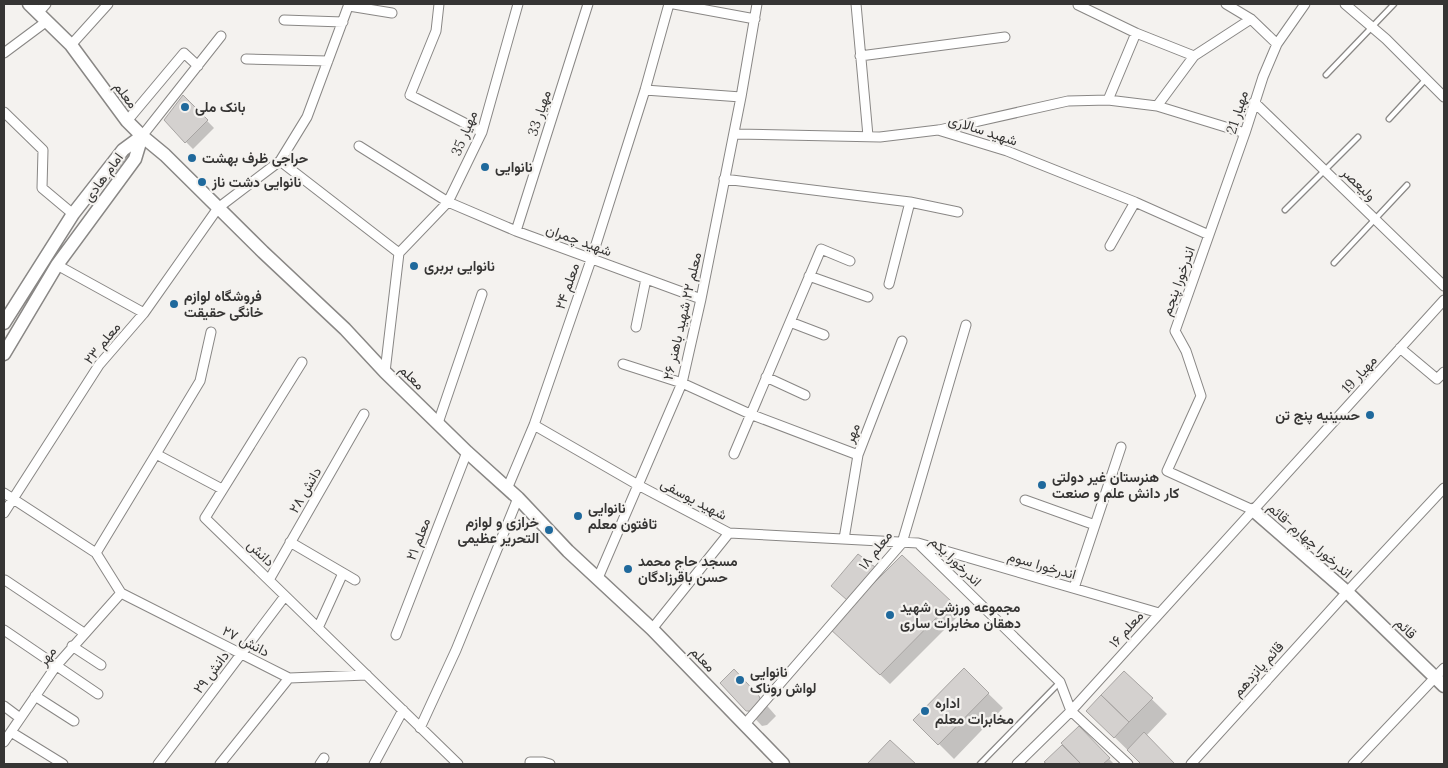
<svg xmlns="http://www.w3.org/2000/svg" width="1448" height="768" font-family="Lora,Vazirmatn,serif">
  <rect width="100%" height="100%" fill="#f4f2ef"/>
  <path fill="#0003" d="M184,97L214,128L193,149L186,142Z
    M858,556L882,576L951,603L961,613L890,684L840,637L853,605Z
    M964,670L1003,708L954,759L915,720Z
    M1124,672L1167,714L1146,736L1174,764H1142L1103,726Z
    M749,685L776,716L767,725L762,726L747,710Z
    M1079,728L1114,764H1048L1046,762Z"/>
  <path fill="#d4d1cf" stroke="#a8a5a3" d="M183,95L208,120L185,143L164,120Z
    M858,554L875,567L847,600L831,586Z
    M902,555L952,602L880,675L829,628Z
    M964,668L989,693L938,745L913,720Z
    M734,669L759,696L761,701L752,711H746L720,683Z
    M1124,671L1153,698L1129,722L1101,695Z
    M1101,695L1129,722L1114,738L1086,711Z
    M1079,726L1110,758L1103,764H1081L1061,743Z
    M1144,732L1175,764H1141L1127,750Z
    M890,740L916,764H867Z
    M1062,745L1081,764H1047L1044,762Z"/>
  <g fill="none" stroke-linecap="round" stroke-linejoin="round">
    <g stroke="#898785" stroke-width="7">
      <path id="lane" d="M1326,75L1394,4
        M1389,119L1426,79
        M1285,210L1358,137
        M1334,263L1407,185
        M980,764L1060,682"/>
    </g>
    <g stroke="#898785" stroke-width="11">
      <path id="street" d="M439,4L436,31L410,95L482,132
        M674,4L755,19
        M856,4L868,136
        M1079,4L1078,5L1136,33L1194,56
        M1226,4L1251,19L1277,44
        M1345,4L1386,39L1444,97
        M349,6L392,13
        M38,13L46,4
        M284,20L343,22
        M71,45L108,4
        M4,53L47,21
        M860,56L1005,37
        M246,59L328,61
        M741,97L757,4
        M1108,100L1136,33
        M1254,102L1444,286
        M1157,106L1194,56L1251,19
        M4,112L43,150L42,188L73,214
        M127,121L184,53L198,66
        M939,130L1068,101L1108,100L1157,106L1245,133
        M734,134L880,137L938,130L1007,151L1135,202L1209,235
        M142,136L221,36
        M359,146L448,202L516,231L701,299
        M280,161L399,253
        M724,179L910,202L958,212
        M516,231L588,4
        M1110,246L1135,202
        M399,253L448,202L482,132L518,4
        M57,265L144,313
        M809,276L868,297
        M889,284L910,202
        M790,322L824,335
        M636,327L646,279
        M1400,348L1437,379L1444,372
        M302,362L205,518L458,764
        M623,364L682,383L750,414L858,455
        M385,372L399,253
        M766,377L805,395
        M438,423L482,294
        M534,425L638,485L729,533L918,543L1159,613
        M156,454L200,381L211,332
        M734,454L821,249L850,261
        M507,489L534,425L591,260L645,90L669,4
        M4,493L96,553L121,593
        M1025,500L1095,525
        M1253,510L1167,471L1201,396L1186,351L1175,331L1245,133L1263,77L1277,44L1305,4
        M4,513L99,365L144,313L218,208L280,161L307,117L349,4
        M844,539L858,455L902,341
        M290,542L355,580
        M920,545L1060,682L1071,711L1128,764
        M96,553L156,454L222,489
        M598,578L682,383L701,299L741,97L645,90
        M5,580L84,633
        M269,580L364,414
        M1074,588L1121,447
        M121,593L289,678L367,675
        M318,628L343,573
        M652,629L729,533
        M4,630L98,694
        M396,635L467,452
        M72,646L101,665
        M35,696L74,721
        M4,706L20,718
        M745,724L902,543L966,325
        M420,728L456,650L518,498
        M11,732L63,764
        M4,742L56,666L121,593
        M530,762H543L550,764
        M158,764L285,596
        M220,764L289,678
        M320,764L324,758
        M374,764L403,710
        M1017,764L1071,711L1444,300
        M1191,764L1347,592L1444,488
        M1353,764L1444,668"/>
    </g>
    <g stroke="#898785" stroke-width="15">
      <path id="secondary" d="M29,4L71,45L127,121L142,136L165,155L263,252L345,329L385,372L467,452L518,498L568,551L652,629L783,764
        M4,323L73,214L123,150L142,136
        M4,354L57,265L135,159L142,136
        M1253,510L1347,592L1444,686"/>
    </g>
    <use href="#lane" stroke="#fff" stroke-width="4.5"/>
    <use href="#street" stroke="#fff" stroke-width="9"/>
    <use href="#secondary" stroke="#fff" stroke-width="12"/>
  </g>
  <g fill="#1f699c" stroke="#f4f2ef" stroke-width="2">
    <circle cx="185" cy="107" r="5"/>
    <circle cx="192" cy="158" r="5"/>
    <circle cx="485" cy="167" r="5"/>
    <circle cx="202" cy="182" r="5"/>
    <circle cx="414" cy="266" r="5"/>
    <circle cx="174" cy="304" r="5"/>
    <circle cx="1370" cy="415" r="5"/>
    <circle cx="1042" cy="485" r="5"/>
    <circle cx="578" cy="516" r="5"/>
    <circle cx="549" cy="530" r="5"/>
    <circle cx="628" cy="569" r="5"/>
    <circle cx="890" cy="615" r="5"/>
    <circle cx="740" cy="680" r="5"/>
    <circle cx="925" cy="711" r="5"/>
  </g>
  <g text-anchor="middle" dominant-baseline="central" stroke-width="4.5" stroke-linejoin="round" paint-order="stroke">
    <g font-size="14" fill="#363534" stroke="#f4f2ef">
      <text transform="translate(126 95) rotate(53)">معلم</text>
      <text transform="translate(1237 112) rotate(-73)">مهیار 21</text>
      <text transform="translate(539 113) rotate(-72)">مهیار 33</text>
      <text transform="translate(983 130) rotate(18)">شهید سالاری</text>
      <text transform="translate(464 133) rotate(-68)">مهیار 35</text>
      <text transform="translate(103 177) rotate(-54)">امام هادی</text>
      <text transform="translate(1359 184) rotate(44)">ولیعصر</text>
      <text transform="translate(579 240) rotate(20)">شهید چمران</text>
      <text transform="translate(1178 281) rotate(-70)">اندرخورا پنجم</text>
      <text transform="translate(567 286) rotate(-71)">معلم ۲۴</text>
      <text transform="translate(682 316) rotate(-77)">معلم ۲۲ شهید باهنر ۲۶</text>
      <text transform="translate(102 343) rotate(-51)">معلم ۲۳</text>
      <text transform="translate(1359 374) rotate(-48)">مهیار 19</text>
      <text transform="translate(412 377) rotate(44)">معلم</text>
      <text transform="translate(852 433) rotate(-69)">مهر</text>
      <text transform="translate(305 490) rotate(-60)">دانش ۲۸</text>
      <text transform="translate(694 499) rotate(28)">شهید یوسفی</text>
      <text transform="translate(418 539) rotate(-69)">معلم ۲۱</text>
      <text transform="translate(1310 540) rotate(41)">اندرخورا چهارم-قائم</text>
      <text transform="translate(875 550) rotate(-52)">معلم ۱۸</text>
      <text transform="translate(261 553) rotate(44)">دانش</text>
      <text transform="translate(956 561) rotate(44)">اندرخورا یکم</text>
      <text transform="translate(1042 565) rotate(16)">اندرخورا سوم</text>
      <text transform="translate(1406 628) rotate(44)">قائم</text>
      <text transform="translate(1126 629) rotate(-48)">معلم ۱۶</text>
      <text transform="translate(246 641) rotate(27)">دانش ۲۷</text>
      <text transform="translate(47 656) rotate(-53)">مهر</text>
      <text transform="translate(703 659) rotate(46)">معلم</text>
      <text transform="translate(1258 669) rotate(-48)">قائم پانزدهم</text>
      <text transform="translate(211 672) rotate(-53)">دانش ٢٩</text>
    </g>
    <g font-size="14" font-weight="bold" fill="#363534" stroke="#f4f2ef" text-anchor="start">
      <text x="195" y="107">بانک ملی</text>
      <text x="202" y="158">حراجی ظرف بهشت</text>
      <text x="495" y="167">نانوایی</text>
      <text x="212" y="182">نانوایی دشت ناز</text>
      <text x="424" y="266">نانوایی بربری</text>
      <text x="184" y="296">فروشگاه لوازم<tspan x="184" dy="16">خانگی حقیقت</tspan></text>
      <text x="1360" y="415" text-anchor="end">حسینیه پنج تن</text>
      <text x="1052" y="477">هنرستان غیر دولتی<tspan x="1052" dy="16">کار دانش علم و صنعت</tspan></text>
      <text x="588" y="508">نانوایی<tspan x="588" dy="16">تافتون معلم</tspan></text>
      <text x="539" y="522" text-anchor="end">خرازی و لوازم<tspan x="539" dy="16">التحریر عظیمی</tspan></text>
      <text x="638" y="561">مسجد حاج محمد<tspan x="638" dy="16">حسن باقرزادگان</tspan></text>
      <text x="900" y="607">مجموعه ورزشی شهید<tspan x="900" dy="16">دهقان مخابرات ساری</tspan></text>
      <text x="750" y="672">نانوایی<tspan x="750" dy="16">لواش روناک</tspan></text>
      <text x="935" y="703">اداره<tspan x="935" dy="16">مخابرات معلم</tspan></text>
    </g>
  </g>
  <rect width="1448" height="768" fill="none" stroke="#363534" stroke-width="10"/>
</svg>
